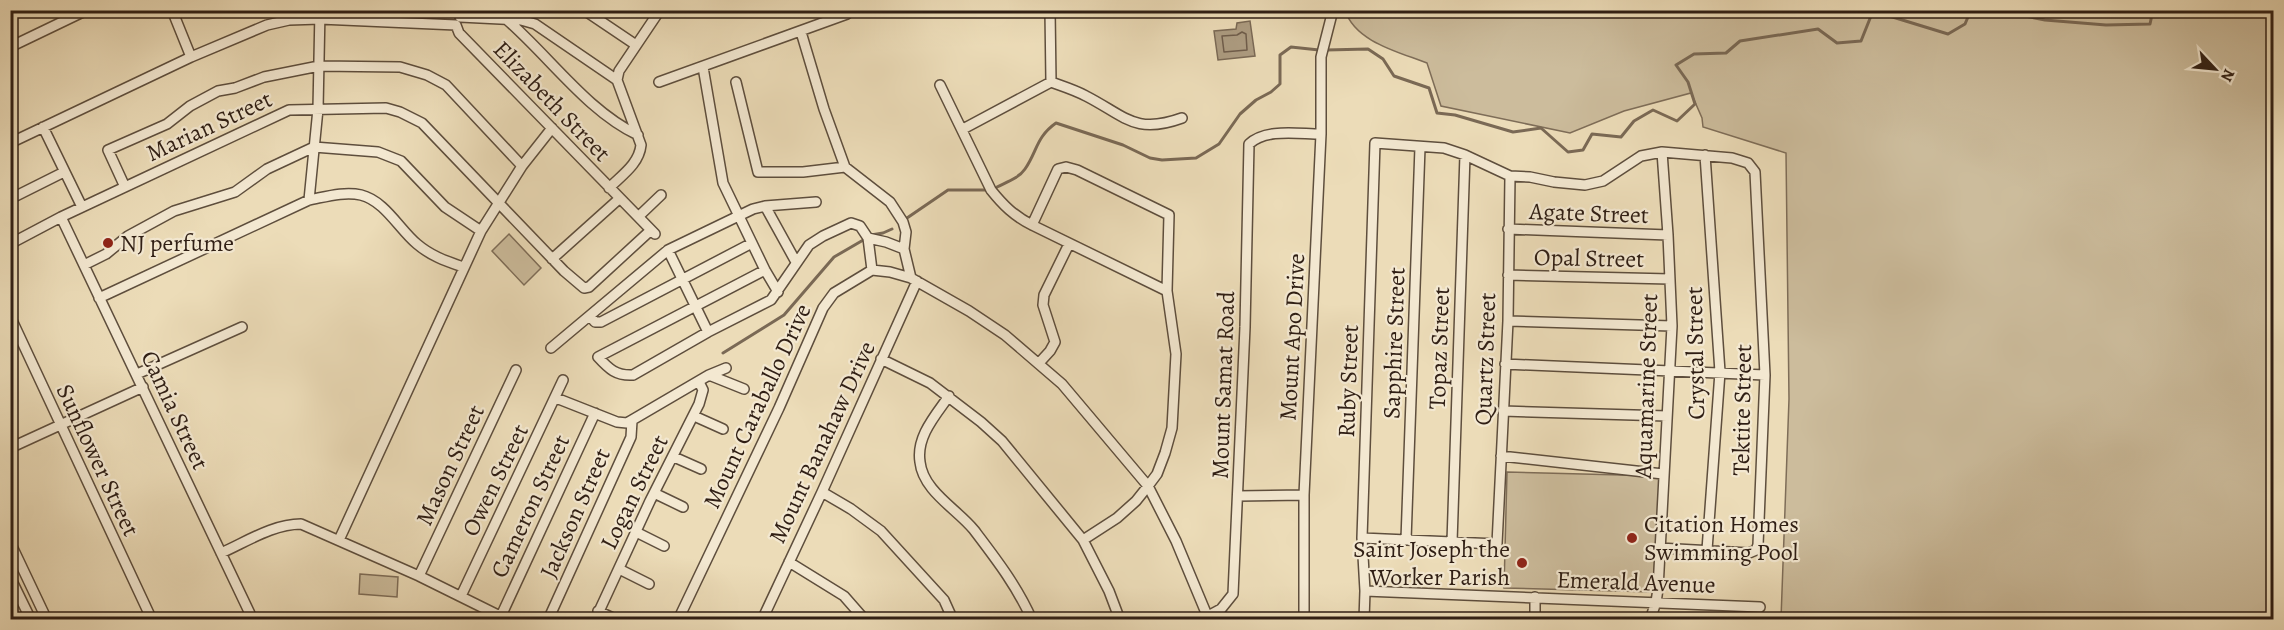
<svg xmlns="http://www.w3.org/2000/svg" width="2284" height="630" font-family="Alegreya,serif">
  <rect width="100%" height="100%" fill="#ecdcb8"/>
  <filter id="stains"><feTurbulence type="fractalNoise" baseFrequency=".00333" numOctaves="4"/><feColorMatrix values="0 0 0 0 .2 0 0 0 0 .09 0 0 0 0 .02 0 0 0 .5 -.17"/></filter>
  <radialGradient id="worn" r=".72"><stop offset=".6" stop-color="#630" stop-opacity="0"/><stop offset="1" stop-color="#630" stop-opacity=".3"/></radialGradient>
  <path fill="#ccbc9c" stroke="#7e6d58" stroke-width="1.5" d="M1345,10L2273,11V619H1781L1789,399L1786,153L1703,127L1702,118L1691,93L1624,111L1570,133L1441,106L1427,63C1399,52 1355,42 1345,10Z
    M509,234L541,268L524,285L492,251Z
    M1507,472L1660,476L1653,592L1504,588Z
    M360,574L398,577L397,597L359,594Z"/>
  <path fill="#ac9b80" stroke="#7a6955" stroke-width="1.5" d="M1250,21L1255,56L1218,60L1214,31L1236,29L1237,23Z"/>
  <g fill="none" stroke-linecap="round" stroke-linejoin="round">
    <path stroke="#6e5c4a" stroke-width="1.5" d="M1242,32L1246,34L1247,50L1224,52L1222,36L1237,35Z"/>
    <path stroke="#7a6955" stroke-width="3" d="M1995,10L2045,20L2106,25L2150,24L2153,10
      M1326,50L1368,49L1383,59L1394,76L1429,88L1437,113L1455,115L1513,132L1541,128L1568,152L1583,150L1592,134L1621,137L1634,121L1653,110L1677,121L1695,104L1688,82L1676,65L1694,54L1726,53L1740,41L1818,29L1837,43L1861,41L1873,11L1948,34L1965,24L1971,10
      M997,187C1007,182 1019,178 1025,169C1037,152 1036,137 1056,123L1123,145L1150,158L1162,160L1196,158L1219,144L1240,114L1256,100L1271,92L1280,84V55L1291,47L1319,50
      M907,218L948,190H986
      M871,235L883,233L892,229
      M723,353L784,315L834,257L865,239"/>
    <g stroke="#5e4e3d" stroke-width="12">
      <path id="minor" d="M172,10L191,57
        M584,10L636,45
        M1050,10L1051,82
        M460,17L521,20L535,24L617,80L641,145C639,164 622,175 609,188
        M506,19C549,56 587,111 638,135
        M456,25L459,33L655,234
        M801,32L824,109L845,167L890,202L903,222L906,232L904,249L911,278
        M10,47L87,10
        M703,67L723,183L765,270L778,292
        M617,80L619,71L660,10
        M659,82L847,14
        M736,82L758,172H803L845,167
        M1051,82C1062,86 1075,90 1086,96C1125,116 1135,135 1182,118
        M940,85L991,190C1003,205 1014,216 1032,225L1167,291
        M43,127L82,207
        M963,129L1051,82
        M10,143L191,57L267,25L289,20L320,19L456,25
        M1705,155L1720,372L1707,550
        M125,187L108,150L167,124L190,106L218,91L235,88L264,77L319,66L400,67L427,75L446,85L522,166
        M10,199L64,172
        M309,200L318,109L320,10
        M765,206L796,262
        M639,216L661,195
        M61,217L253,620
        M1032,225L1058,169L1066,167L1077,170L1169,215L1167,291L1176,354L1172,428L1165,453L1157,474L1148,486L1136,501L1117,518L1083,540
        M1508,229L1668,235
        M868,238L886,242L904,249
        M10,244L61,217L289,110L386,108L400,112L422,123L564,271L584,288L589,287L651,230
        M668,250L708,332
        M552,259L620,198
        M84,265L106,254L128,236L174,211L235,192L267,169L314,147L378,152L401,161L445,207L481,231
        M765,270L598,357C609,369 616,376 633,375L708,332L771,300L809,245L823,236L851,223L860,226L868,238L872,270
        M1508,275L1670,279
        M99,298L309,200C325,197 344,191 361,195C385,201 399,229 417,244C431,256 446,261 463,267
        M10,316L152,620
        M590,316L595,322H601L752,243
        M1508,321L1672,326
        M551,348L668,250L753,209L765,206L816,202
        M881,359L930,383L981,422L1002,441L1083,540L1109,591L1120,620
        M1039,363L1050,351L1055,342L1043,305L1044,295L1069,244
        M1505,364L1765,375
        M137,374L242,327
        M709,375L744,389
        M949,396C935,416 916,437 920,462C923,491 957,509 974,530C996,559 1017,586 1032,620
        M556,398L617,422L627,423L709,375L726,368
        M1503,411L1667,416
        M694,416L723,429
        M10,448L143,387
        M1501,456L1663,474
        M674,457L701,469
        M822,492L851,509L881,531L944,600L953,620
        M654,493L683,507
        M1238,496L1304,495
        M636,532L664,546
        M1362,538L1497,544L1508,321L1510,176
        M339,540L481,231L522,166L552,128
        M1406,540L1420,147
        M10,542L47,620
        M1452,542L1465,155
        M221,553C246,542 273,524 301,524L419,576L508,620
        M789,562L844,596L865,620
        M619,569L649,584
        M419,576L516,370
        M10,577L31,620
        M1365,591L1760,607
        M461,596L563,380
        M598,611L617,620
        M501,616L595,413
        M1208,616L1221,609L1233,594L1245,327L1249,144C1266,128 1298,134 1321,134
        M548,620L631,437L632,421
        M595,620L650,501L699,404L703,390L699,382
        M678,620L779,408L823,308L834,293L872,270L890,272L911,278L969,311L1005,335L1062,384L1148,486L1176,541L1209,620
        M762,620L822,492L917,281
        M1304,620V495L1321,134V57L1333,10
        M1364,620L1365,591L1362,538L1375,143L1444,148L1465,155L1510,176L1530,177L1554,182L1585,185L1603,181L1641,156L1662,152L1732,158L1748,163L1755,172L1765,375L1758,545L1756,550L1749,553L1659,548
        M1535,620V597
        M1650,620L1656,602L1658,589L1672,326L1668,235L1662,152"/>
    </g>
    <use href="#minor" stroke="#f3e8d1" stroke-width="9"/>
  </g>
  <g fill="#8f2418" stroke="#f3e8d1" stroke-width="2">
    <circle cx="108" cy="243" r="6"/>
    <circle cx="1632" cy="538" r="6"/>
    <circle cx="1522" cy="563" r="6"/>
  </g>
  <g text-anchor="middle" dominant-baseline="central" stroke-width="4.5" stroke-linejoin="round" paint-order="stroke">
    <g font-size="24" fill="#2f1e14" stroke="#f3e8d1">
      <text transform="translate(552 101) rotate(46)">Elizabeth Street</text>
      <text transform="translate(209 126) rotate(-25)">Marian Street</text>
      <text transform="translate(1589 213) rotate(2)">Agate Street</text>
      <text transform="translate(1589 258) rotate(1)">Opal Street</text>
      <text transform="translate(1292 337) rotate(-87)">Mount Apo Drive</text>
      <text transform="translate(1394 343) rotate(-88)">Sapphire Street</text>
      <text transform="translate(1439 348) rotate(-88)">Topaz Street</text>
      <text transform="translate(1695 353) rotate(-91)">Crystal Street</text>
      <text transform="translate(1485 359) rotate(-88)">Quartz Street</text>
      <text transform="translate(1348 381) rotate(-88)">Ruby Street</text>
      <text transform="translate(1223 385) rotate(-88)">Mount Samat Road</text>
      <text transform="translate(1646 386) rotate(-88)">Aquamarine Street</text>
      <text transform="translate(757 406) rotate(-65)">Mount Caraballo Drive</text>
      <text transform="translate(175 410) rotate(65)">Camia Street</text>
      <text transform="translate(1742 410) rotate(-89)">Tektite Street</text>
      <text transform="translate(822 442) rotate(-65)">Mount Banahaw Drive</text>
      <text transform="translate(98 460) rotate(65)">Sunflower Street</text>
      <text transform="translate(450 465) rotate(-65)">Mason Street</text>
      <text transform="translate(495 480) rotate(-64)">Owen Street</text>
      <text transform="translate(634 492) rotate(-64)">Logan Street</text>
      <text transform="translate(530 506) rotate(-65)">Cameron Street</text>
      <text transform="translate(575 513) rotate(-66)">Jackson Street</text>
      <text transform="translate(1636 582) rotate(2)">Emerald Avenue</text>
    </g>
    <g font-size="24" fill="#2f1e14" stroke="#f3e8d1" text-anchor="start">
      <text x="120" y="243">NJ perfume</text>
      <text x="1644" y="524">Citation Homes<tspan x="1644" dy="28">Swimming Pool</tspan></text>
      <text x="1510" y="549" text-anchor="end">Saint Joseph the<tspan x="1510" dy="28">Worker Parish</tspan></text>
    </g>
  </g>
  <rect width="2284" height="630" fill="none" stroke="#ecdcb8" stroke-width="36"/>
  <rect x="12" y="12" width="2260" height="606" fill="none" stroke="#2f1e14" stroke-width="3"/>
  <rect x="18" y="18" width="2248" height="594" fill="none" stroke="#2f1e14" stroke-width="1.5"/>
  <g transform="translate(2215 69) rotate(116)" stroke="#f3e8d1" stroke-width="4.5" paint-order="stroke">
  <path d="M0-4.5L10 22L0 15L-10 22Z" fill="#2f1e14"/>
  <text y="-9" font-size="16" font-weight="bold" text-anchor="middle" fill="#2f1e14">N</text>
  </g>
  <rect width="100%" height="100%" filter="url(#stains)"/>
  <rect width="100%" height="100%" fill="url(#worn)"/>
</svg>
